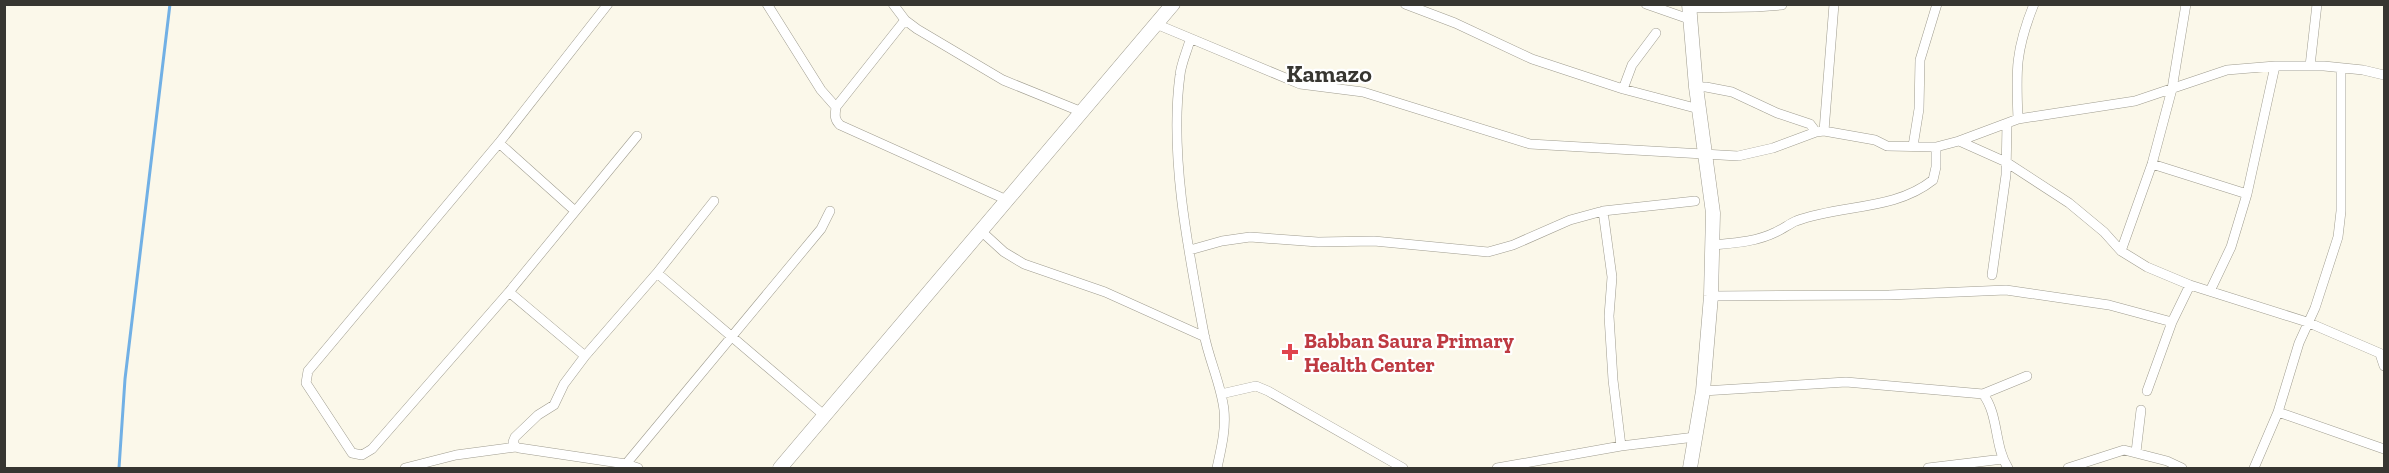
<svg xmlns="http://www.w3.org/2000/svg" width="2389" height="473" font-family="'Zilla Slab',serif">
  <rect width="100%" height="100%" fill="#fbf8ea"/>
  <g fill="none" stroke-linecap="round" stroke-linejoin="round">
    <path stroke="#71b0e5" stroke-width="3" d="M119,468L125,379L170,4"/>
    <g stroke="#9f9c8f" stroke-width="10">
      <path id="street" d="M608,4L499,143L308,371L306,383L352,453L362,455L372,449L509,292L637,136
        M767,4L821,90L836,107
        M893,4L905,20L917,29L1003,80L1082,112
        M1405,4L1455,23L1532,59L1623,89L1699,109
        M1646,4L1689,19
        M1689,8L1756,7L1782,5
        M905,20L836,107C835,115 834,119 840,125L1007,200
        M1156,24L1300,84L1363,92L1530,144L1738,156L1773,148L1816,132L1824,131L1875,140L1887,146L1936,147L1959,141L2018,119L2135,101L2227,70L2275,66H2324L2363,70L2384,75
        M1190,40C1187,51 1181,64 1180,75C1169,156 1189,254 1204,334C1209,360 1221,384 1224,410C1226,430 1221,449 1217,468
        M2310,66L2317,4
        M1696,87H1706L1732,92L1777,113L1810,124L1816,132
        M1623,89L1632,65L1656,33
        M2018,119C2016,71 2015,51 2034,4
        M1824,131L1834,4
        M1959,141L2006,162L2069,203L2104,232L2121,251L2147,267L2190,285L2307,322L2384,355
        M499,143L575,211
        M1913,146L1919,109L1920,60L1937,4
        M2152,164L2247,194
        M1603,211L1612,277L1609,316L1613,380L1621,446
        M981,231L1004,252L1024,264L1105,292L1205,337
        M1712,245C1734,243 1756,242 1776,232C1783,229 1789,224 1796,221C1841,204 1894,211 1933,180L1936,167V147
        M1190,250L1222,241L1250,237L1318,242L1374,241L1488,252L1513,245L1570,220L1603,211L1695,201
        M2121,251L2152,164L2172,89L2186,4
        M657,273L825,416
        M1992,275L2006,175L2007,123
        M2210,291L2231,247L2247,194L2275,66
        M509,292L585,356
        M1711,296L1889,295L2006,290L2109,305L2172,322L2190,285
        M2380,354L2384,366
        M1703,391L1846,382L1983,394C1999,415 1994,446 2008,468
        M2147,391L2172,322
        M1221,394L1256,386L1268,391L1403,468
        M1983,394L2027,376
        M2278,412L2384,449
        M2136,452L2141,410
        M626,464L821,229L830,211
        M405,468L456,455L516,447
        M638,468L626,464L519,448L516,447L513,442L515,437L538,415L554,405L564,384L585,356L657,273L714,201
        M1497,468L1621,446L1695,437
        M1928,468L2003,459
        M2068,468L2124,450L2167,461L2182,468
        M2254,468L2278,412L2299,343L2315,308L2338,237L2341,211V68"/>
    </g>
    <g stroke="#9f9c8f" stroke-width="15">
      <path id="secondary" d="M1689,4L1696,87L1713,213L1711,296L1703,391L1690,468
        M780,468L1173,4"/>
    </g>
    <use href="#street" stroke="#fff" stroke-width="9"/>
    <use href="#secondary" stroke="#fff" stroke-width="14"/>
  </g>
  <path fill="#e0444e" stroke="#fff" stroke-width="2" d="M1287 343h6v6h6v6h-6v6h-6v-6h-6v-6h6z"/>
  <g text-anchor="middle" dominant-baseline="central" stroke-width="4.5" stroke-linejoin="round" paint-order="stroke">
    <g font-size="21" font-weight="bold" fill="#be3a42" stroke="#fff" text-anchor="start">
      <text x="1304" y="340">Babban Saura Primary<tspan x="1304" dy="24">Health Center</tspan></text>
    </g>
    <g font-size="24" font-weight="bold" fill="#373631" stroke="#fff">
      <text x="1329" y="73">Kamazo</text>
    </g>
  </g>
  <rect width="2389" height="473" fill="none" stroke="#373631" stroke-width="12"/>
</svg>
